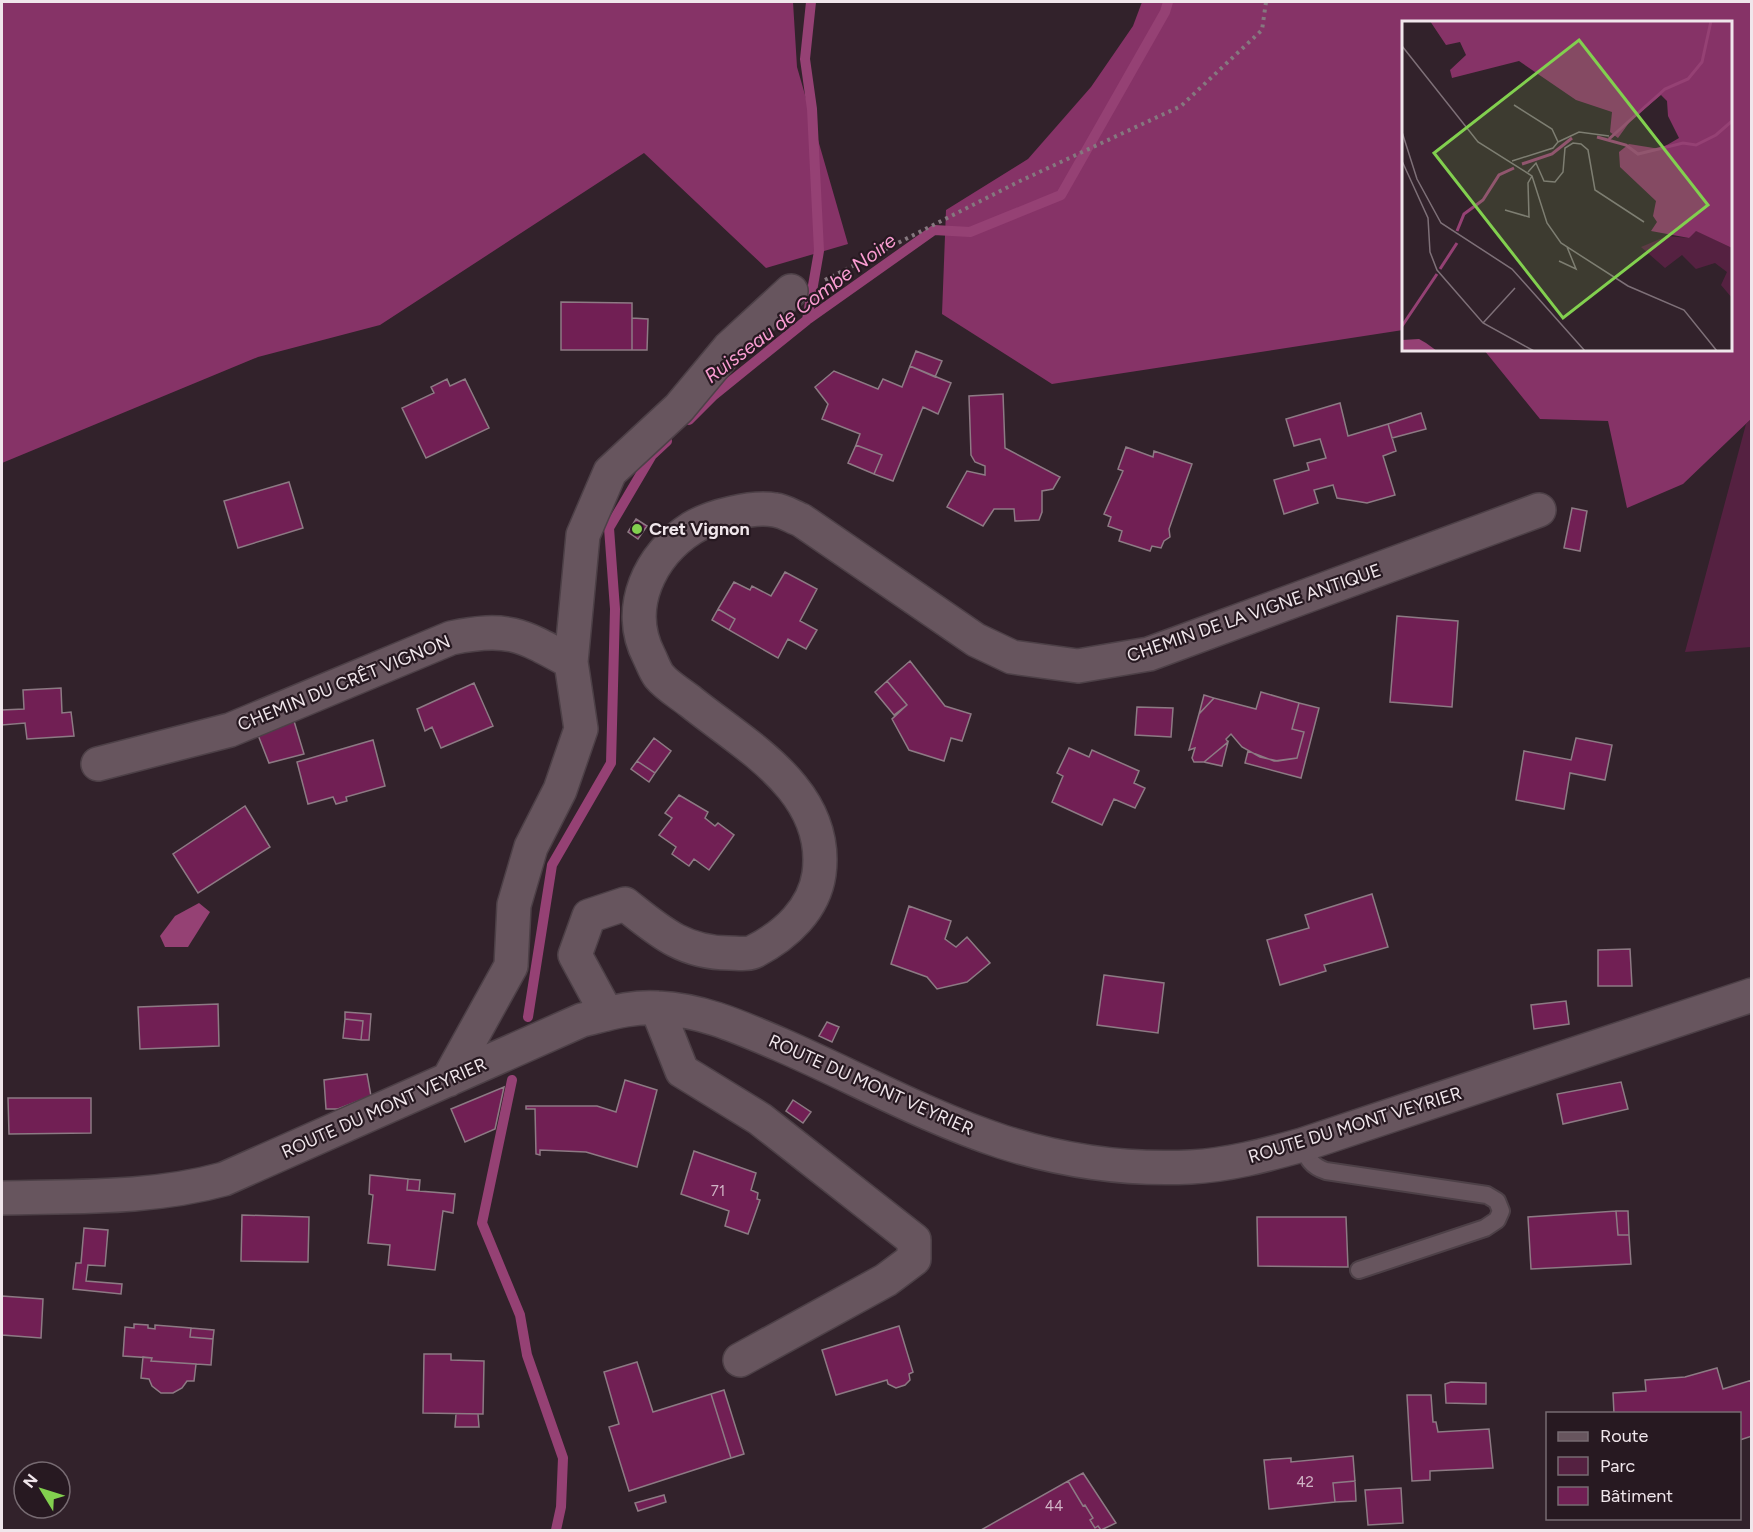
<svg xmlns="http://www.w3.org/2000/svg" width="1753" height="1532" font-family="Figtree,sans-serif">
  <rect width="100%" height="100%" fill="#32222b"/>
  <path fill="#552141" d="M1751,419V647L1685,652L1746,424Z"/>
  <path fill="#863367" d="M2,2H793L797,67L848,244L766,268L644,153L380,325L258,357L2,463Z
    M1142,2H1751V419L1683,484L1627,508L1608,421L1540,419L1484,350H1730V22H1404L1403,330L1052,384L942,314L946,210L1028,159L1091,87L1133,26Z"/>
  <path fill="#954174" d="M199,903L210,912L188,947H165L160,936L175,916Z"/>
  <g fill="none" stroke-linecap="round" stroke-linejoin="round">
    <path stroke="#954174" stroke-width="10" d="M807,320L819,251L812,109L805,59L811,2
      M689,420L714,395L807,320L934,230L970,232L1061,195L1165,12L1168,2
      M528,1017L552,865L611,763L615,609L609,528L652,455L667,441
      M512,1080L482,1223L520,1315L527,1355L563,1458L561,1507L556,1530"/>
  </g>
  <path fill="#711f54" stroke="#8d7a84" stroke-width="1.5" d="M561,302L632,303V350H561Z
    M632,318L648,319L647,350H632Z
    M916,351L942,361L935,377L910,366Z
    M910,366L951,383L938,414L923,407L893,481L874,474L882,455L856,445L860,434L822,419L828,404L815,387L834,371L878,389L883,379L902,387Z
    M447,379L450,386L465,379L489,428L426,458L402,408L434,393L431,387Z
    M1003,394L1005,448L1060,477L1053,489L1042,491V512L1039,520L1015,521L1014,509H994L983,526L947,507L967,471L985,475V466L975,462L971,455L969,396Z
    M1340,403L1348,436L1388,424L1396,451L1383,456L1395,495L1367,503L1337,498L1333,485L1314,490L1318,503L1284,514L1274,480L1309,470L1307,463L1326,458L1320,439L1294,446L1286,419Z
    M1421,413L1426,429L1392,438L1388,424Z
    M856,445L882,455L874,474L848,463Z
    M1126,447L1153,457L1154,451L1192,464L1169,529L1170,537L1164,541L1161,548L1152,546L1150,551L1119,541L1122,531L1108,526L1111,517L1104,514L1123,471L1118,469Z
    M289,482L303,528L238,548L224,501Z
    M1572,508L1587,511L1580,551L1564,548Z
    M636,519L647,526L638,539L628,532Z
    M785,572L817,589L800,621L817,630L806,649L788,639L778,658L729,630L735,619L718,609L734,582L750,590L752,586L771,596Z
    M718,609L735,619L729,630L712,620Z
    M1397,616L1458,621L1452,707L1390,702Z
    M910,661L945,706L971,714L962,741L951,738L944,761L909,750L892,719L907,705L887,681Z
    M887,681L907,705L894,715L875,692Z
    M474,683L493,726L441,748L432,727L425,731L417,709Z
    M61,688L62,713L71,712L74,736L27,739L25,723L2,725V710L24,709L23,690Z
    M1261,692L1299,703L1292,729L1304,732L1297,758L1278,761L1260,757L1242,747L1231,734L1226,739L1228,742L1204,762H1194L1192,758L1195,748L1189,750L1199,714L1214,698L1256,709Z
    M1204,695L1214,698L1199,714Z
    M1299,703L1319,708L1301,778L1245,763L1248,751L1274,761L1297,758L1304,732L1292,729Z
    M1137,707L1173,708L1171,737L1135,735Z
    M294,721L304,754L269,763L258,735Z
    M654,738L671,751L655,773L637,761Z
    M1576,738L1612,745L1605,780L1570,773L1564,809L1516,800L1524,751L1571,760Z
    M373,740L385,786L346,797L347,801L336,804L333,797L308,804L297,762Z
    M1228,742L1222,766L1204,762Z
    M1069,748L1089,757L1092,750L1139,771L1134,783L1145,788L1135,808L1114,799L1102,825L1052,802L1063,776L1057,773Z
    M637,761L655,773L649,782L631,769Z
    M679,795L708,812L705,818L715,826L718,823L734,835L709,870L694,859L689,866L672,854L676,847L659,835L672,818L665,813Z
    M245,806L270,847L198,893L173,854Z
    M1372,894L1388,947L1324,965L1326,971L1280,985L1267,940L1309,928L1305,915Z
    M909,906L951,921L945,939L956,947L967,937L990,963L967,982L937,989L927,977L891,964Z
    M1630,949L1632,986H1598V950Z
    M1104,975L1164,983L1158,1033L1097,1025Z
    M1566,1001L1569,1024L1534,1029L1531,1005Z
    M218,1004L219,1046L140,1049L138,1007Z
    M345,1012L371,1014L369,1040H361L363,1021L345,1019Z
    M345,1019L363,1021L361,1040L343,1038Z
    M827,1022L839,1027L832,1042L819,1036Z
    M367,1074L371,1096L338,1109H326L324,1080Z
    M625,1080L657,1090L637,1167L586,1152L540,1150V1155L536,1154L535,1109H526V1106H597L616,1112Z
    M1621,1082L1628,1109L1563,1124L1557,1094Z
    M504,1087L495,1129L465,1142L451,1109Z
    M8,1098H91V1133L9,1134Z
    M793,1100L811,1112L803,1123L786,1111Z
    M694,1151L756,1173L751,1190L758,1193L757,1199L760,1200L748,1234L725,1226L729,1211L681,1194Z
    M370,1175L408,1179L407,1190L455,1194L453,1213L443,1211L435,1270L388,1265L390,1245L368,1243L373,1195L369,1194Z
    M408,1179L420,1180L419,1191L407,1190Z
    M1616,1211L1618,1235H1629L1631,1264L1531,1269L1528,1217Z
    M1616,1211H1628L1629,1235H1618Z
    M242,1215L309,1217L308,1262L241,1261Z
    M1257,1217H1346L1348,1267L1258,1266Z
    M84,1228L108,1230L105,1266L88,1265L86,1281L122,1284L121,1294L73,1289L76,1263H81Z
    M2,1296L43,1299L41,1338L2,1335Z
    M134,1324L148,1325V1328L155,1329V1325L191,1328L190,1337L213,1339L211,1365L151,1361L152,1358L123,1356L125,1327L134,1328Z
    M899,1326L913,1372L909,1374L910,1380L905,1385L896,1388L888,1384L887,1380L836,1395L822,1350Z
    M191,1328L214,1330L213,1339L190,1337Z
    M424,1354H451V1360L484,1361L483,1414L423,1413Z
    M143,1357L152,1358L151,1361L196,1364L194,1381H187L182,1388L173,1393H161L152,1386L149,1379L141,1378Z
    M637,1362L653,1412L711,1394L731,1458L629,1491L609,1427L619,1424L604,1372Z
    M1717,1368L1723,1389L1752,1380V1436L1740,1440V1414H1614L1613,1393L1646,1391L1645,1380L1685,1377Z
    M1451,1382L1486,1383V1404L1446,1403L1445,1384Z
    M724,1390L744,1454L731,1458L711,1394Z
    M1407,1395H1431L1433,1422H1436L1438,1432L1489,1429L1493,1468L1430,1471V1480L1412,1481Z
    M456,1414H478L479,1427H455Z
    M1353,1456L1355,1481L1333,1483L1335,1502L1269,1509L1264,1460L1291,1458V1462Z
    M1083,1473L1116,1523L1101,1530L1098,1526L1095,1528L1090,1520L1093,1518L1085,1505L1083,1506L1068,1481Z
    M1068,1481L1083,1506L1085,1505L1093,1518L1090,1520L1095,1528L1098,1526L1101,1530H981Z
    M1355,1481L1356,1501L1335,1502L1333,1483Z
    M1401,1488L1403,1523L1368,1525L1365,1490Z
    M664,1495L666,1502L638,1511L635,1503Z"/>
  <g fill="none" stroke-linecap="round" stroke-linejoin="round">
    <g stroke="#4d4047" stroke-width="20">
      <path id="lane" d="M1302,1145C1308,1159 1311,1166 1326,1171L1487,1195L1497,1201L1501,1211L1497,1220L1485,1228L1359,1270"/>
    </g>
    <g stroke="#4d4047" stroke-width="36">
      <path id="street" d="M571,662L583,535L610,472L679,408L729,348L791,291
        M98,764L230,730L451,638C508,626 522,635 571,662L581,729L560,790L531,847L514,905L511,966L448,1080
        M657,1008L682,1071L760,1119L914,1240V1259L886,1280L740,1360
        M607,1014L575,955L589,916L625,904C659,931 683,953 729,953C737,953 748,955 755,951C786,935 814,909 819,874C830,791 747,747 691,702C681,694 667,686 659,676C655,671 652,662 649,656C624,608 650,555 692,528C711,516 753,506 775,510C784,511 793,517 801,520L976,640L1012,657L1078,666L1149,654L1539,510
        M2,1198C76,1196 152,1199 224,1179L582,1020C607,1014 632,1006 658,1008C702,1010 739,1027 779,1044C853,1076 926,1117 1003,1142C1063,1161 1129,1170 1191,1167C1229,1165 1266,1155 1302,1145L1752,995"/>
    </g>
    <path stroke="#85787f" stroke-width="4" stroke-dasharray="3 4.5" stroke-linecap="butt" d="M825,280L1018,182L1181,106L1262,30L1266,2"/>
    <use href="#lane" stroke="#67555e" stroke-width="16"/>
    <use href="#street" stroke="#67555e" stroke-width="33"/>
  </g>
  <circle fill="#82d04f" stroke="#271921" stroke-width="2" cx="637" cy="529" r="6"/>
  <g text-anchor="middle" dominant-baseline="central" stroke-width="4.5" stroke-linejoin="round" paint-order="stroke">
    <g font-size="15" fill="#d0b4c5">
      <text x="718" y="1191">71</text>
      <text x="1305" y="1482">42</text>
      <text x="1054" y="1506">44</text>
    </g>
    <g font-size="18" font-weight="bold" fill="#f0e6eb" stroke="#271921" text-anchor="start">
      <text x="649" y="529">Cret Vignon</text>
    </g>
    <g font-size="18" fill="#f0e6eb" stroke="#271921">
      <text transform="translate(1254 613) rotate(-19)">CHEMIN DE LA VIGNE ANTIQUE</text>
      <text transform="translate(344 683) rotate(-22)">CHEMIN DU CRÊT VIGNON</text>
      <text transform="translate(871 1085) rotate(24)">ROUTE DU MONT VEYRIER</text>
      <text transform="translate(384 1108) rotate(-24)">ROUTE DU MONT VEYRIER</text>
      <text transform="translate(1355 1125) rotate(-17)">ROUTE DU MONT VEYRIER</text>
    </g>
    <g font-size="20" font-style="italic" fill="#f99cd1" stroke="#271921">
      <text transform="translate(800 308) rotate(-37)">Ruisseau de Combe Noire</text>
    </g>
  </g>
  <g transform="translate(1402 21)">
    <rect width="330" height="330" fill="#32222b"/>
    <path d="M293,209L330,227V277L319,264L325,251L313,242L294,248L280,234L263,247L239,226L265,215L287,217Z" fill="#552141"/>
    <path d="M28,0H330V227L294,210L287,217L249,210L255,201L251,195L254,180L218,146L217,131L227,123L258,128L277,117L266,95L265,80L259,74L229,99L216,117L208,111L210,91L174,79L117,40L50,57L48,49L64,34L58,21L44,24Z" fill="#863367"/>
    <path d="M17,318L24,322L35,330H0V319Z" fill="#954174"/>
    <path fill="none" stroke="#954174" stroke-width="3" d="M195,116L224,124L236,133L281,122L294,124L314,114L330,100M207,118L263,68L286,58L300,41L309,0M120,143L150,133L170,117M55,210L62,193L81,179L97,154L112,147M38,248L55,222M0,305L35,253"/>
    <path fill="none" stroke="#7e7078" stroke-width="1.5" d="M0,25L76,121L130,155L145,202L159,222L226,265L282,289L315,330M0,111L15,158L39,202L110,248L183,330M156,121L177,111L207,115M0,140L26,197L28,231L35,249L81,302L132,330M110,140L151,127L156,121L150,108L112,84M126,151L134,142L142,160L153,161L161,151L163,127L171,122L179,123L186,129L193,169L242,201M103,189L127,196L126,162L130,155M157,240L174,248L165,226M81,302L113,267"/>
    <path fill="#82d04f" fill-opacity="0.15" stroke="#82d04f" stroke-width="3" d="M177,19L306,184L161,297L32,132Z"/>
    <rect width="330" height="330" fill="none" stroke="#f0e6eb" stroke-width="3"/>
  </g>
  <rect width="1753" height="1532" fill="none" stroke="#f0e6eb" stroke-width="6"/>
  <rect x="1546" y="1412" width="195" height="108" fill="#271921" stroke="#776b72" stroke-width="1.5"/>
  <rect x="1558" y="1432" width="30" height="9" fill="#67555e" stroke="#776b72" stroke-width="1.5"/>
  <text x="1600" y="1442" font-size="18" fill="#f0e6eb">Route</text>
  <rect x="1558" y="1457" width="30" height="18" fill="#552141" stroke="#776b72" stroke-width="1.5"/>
  <text x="1600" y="1472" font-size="18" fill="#f0e6eb">Parc</text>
  <rect x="1558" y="1487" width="30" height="18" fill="#711f54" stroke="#776b72" stroke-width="1.5"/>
  <text x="1600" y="1502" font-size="18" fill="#f0e6eb">Bâtiment</text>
  <g transform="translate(42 1490) rotate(308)"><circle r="28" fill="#271921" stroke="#776b72" stroke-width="1.5"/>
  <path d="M0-4.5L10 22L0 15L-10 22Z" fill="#82d04f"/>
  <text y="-9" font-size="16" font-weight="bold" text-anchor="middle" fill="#f0e6eb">N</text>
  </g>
</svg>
